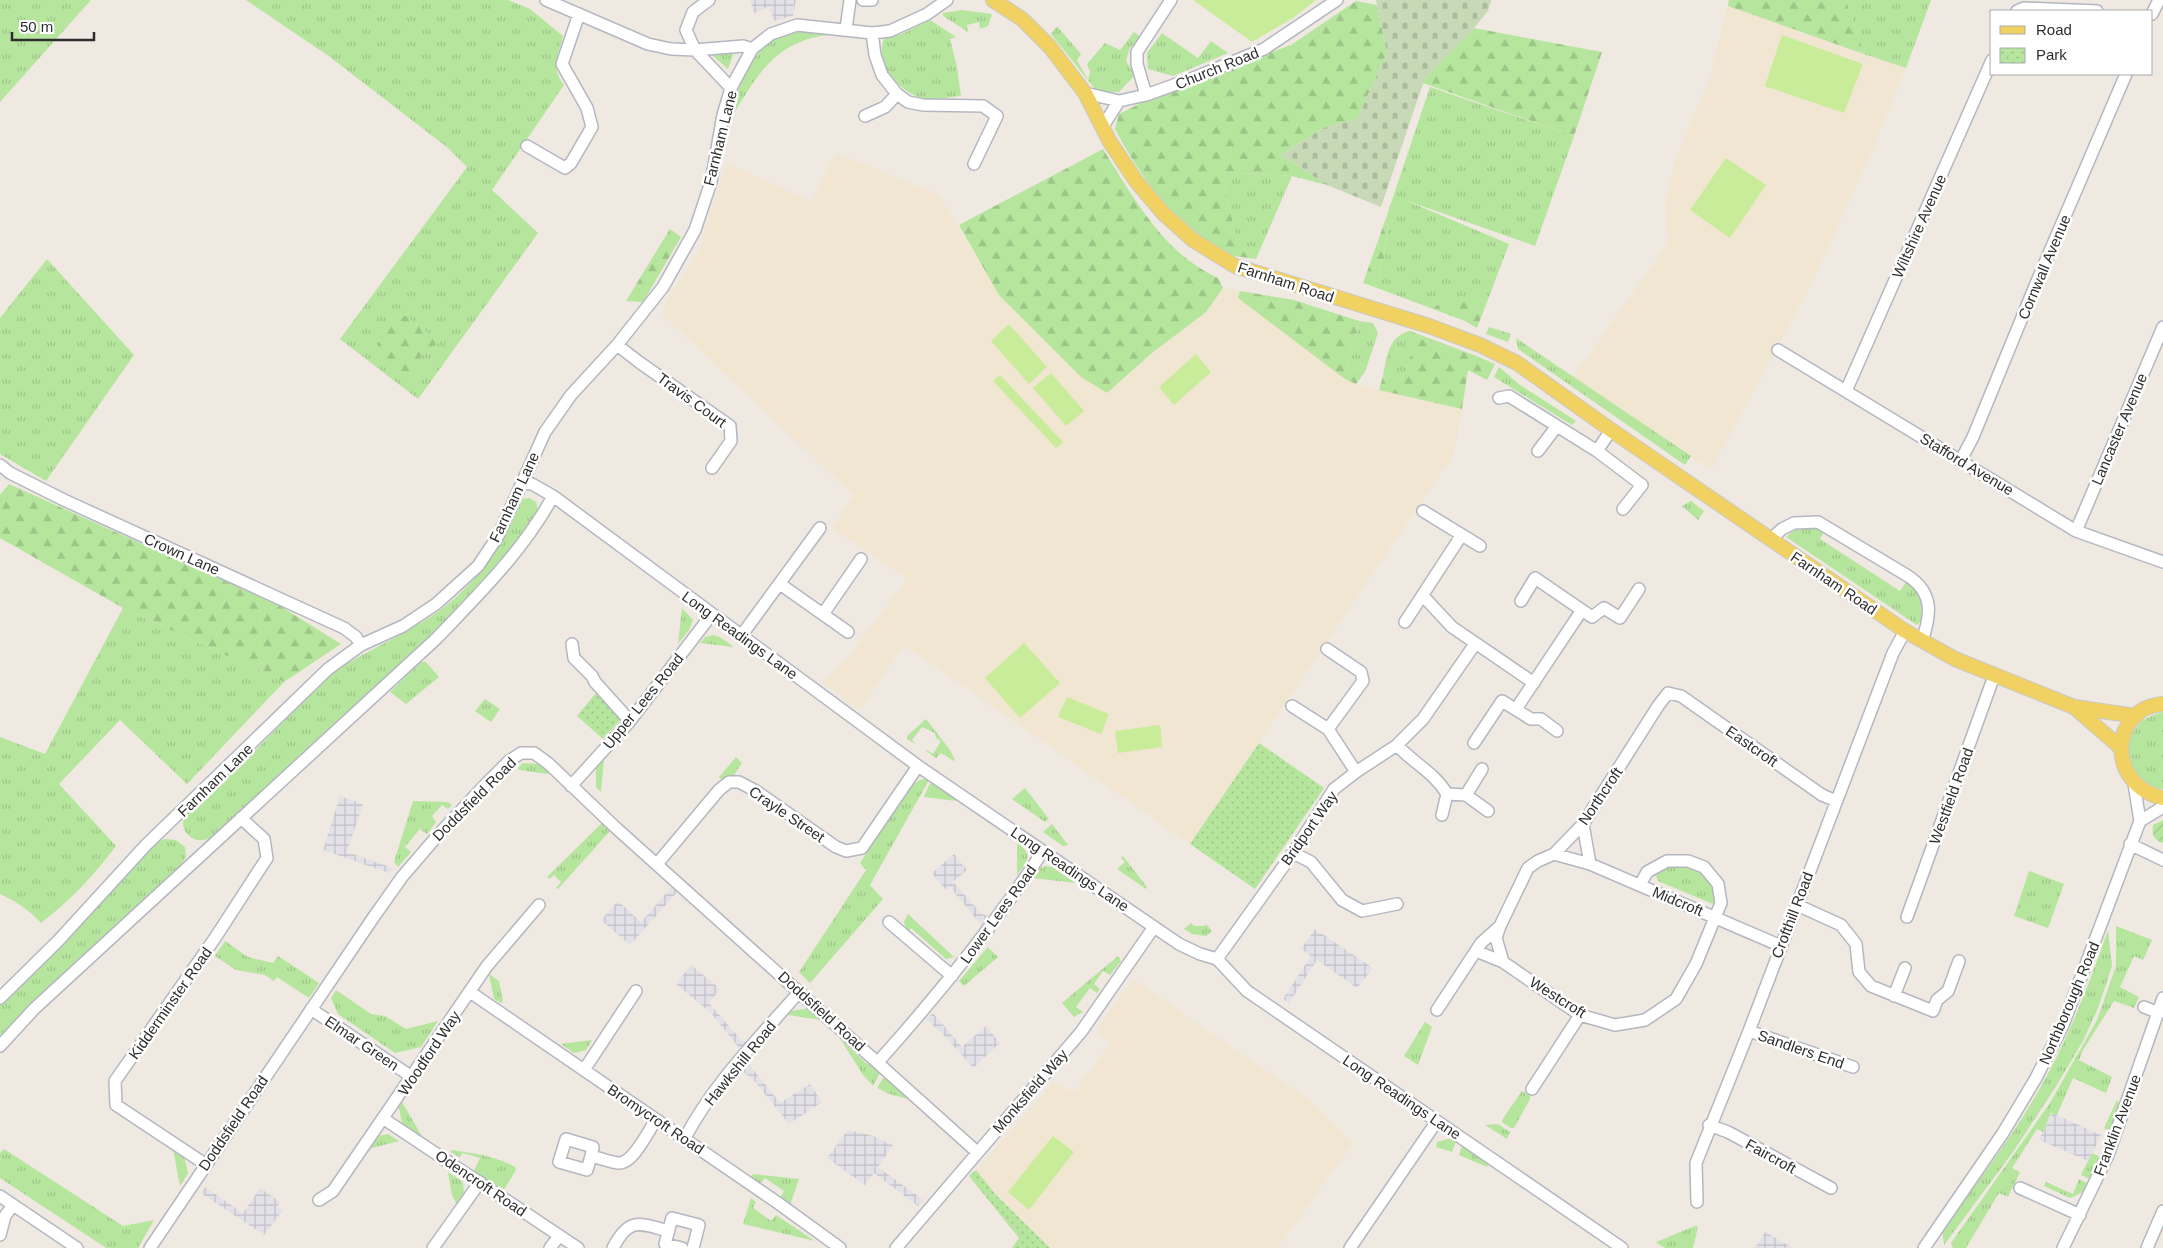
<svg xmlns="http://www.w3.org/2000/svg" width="2163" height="1248" font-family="Helvetica,sans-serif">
  <defs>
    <pattern id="industrial-grid" width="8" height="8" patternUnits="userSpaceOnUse" patternTransform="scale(1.25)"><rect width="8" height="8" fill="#e3e1e8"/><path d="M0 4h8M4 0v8" fill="none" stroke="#c3c1c7"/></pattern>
    <pattern id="grass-tufts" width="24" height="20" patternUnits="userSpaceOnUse" patternTransform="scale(1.25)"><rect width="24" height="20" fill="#b6e59e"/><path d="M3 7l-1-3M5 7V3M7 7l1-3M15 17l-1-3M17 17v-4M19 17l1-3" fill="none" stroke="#9dc588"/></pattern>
    <pattern id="forest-firs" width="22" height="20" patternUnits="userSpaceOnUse" patternTransform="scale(1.25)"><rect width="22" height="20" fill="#b6e59e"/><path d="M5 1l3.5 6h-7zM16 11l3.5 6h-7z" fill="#9dc588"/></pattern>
    <pattern id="cemetery-stones" width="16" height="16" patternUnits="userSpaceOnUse" patternTransform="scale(1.25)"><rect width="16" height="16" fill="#c8d9b8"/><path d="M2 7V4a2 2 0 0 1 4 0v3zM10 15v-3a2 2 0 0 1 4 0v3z" fill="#acbb9e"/></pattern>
    <pattern id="park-dots" width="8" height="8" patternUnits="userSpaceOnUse" patternTransform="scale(1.25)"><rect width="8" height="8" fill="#b6e59e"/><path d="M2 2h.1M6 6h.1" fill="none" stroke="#9dc588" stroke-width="1.8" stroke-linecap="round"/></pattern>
    <pattern id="garden-furrows" width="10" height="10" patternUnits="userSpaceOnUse" patternTransform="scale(1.25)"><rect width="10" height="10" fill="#b6e59e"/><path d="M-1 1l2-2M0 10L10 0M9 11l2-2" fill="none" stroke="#9dc588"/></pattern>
  </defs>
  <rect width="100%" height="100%" fill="#efe9e1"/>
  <path fill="url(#industrial-grid)" d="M750,0H796L793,16L774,21L769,7L754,13Z
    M340,796L363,804L347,852L393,868L389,873L323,850Z
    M954,854L967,870L953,882L981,913L989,917L983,927L950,887L946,890L932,873Z
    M671,885L677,892L632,943L629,944L601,920L618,901L641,922L671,888Z
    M1315,929L1373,968L1357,988L1317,960L1289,1003L1283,999L1311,956L1301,949Z
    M691,965L720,989L709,1003L742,1041L746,1042L740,1049L712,1014L676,984Z
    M933,1013L962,1047L986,1026L1000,1043L973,1068L943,1034L926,1019Z
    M748,1063L780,1103L810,1084L822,1102L789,1124L752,1078L742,1071Z
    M2052,1113L2101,1135L2088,1161L2039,1140Z
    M848,1130L873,1136L893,1145L878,1167L923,1200L918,1206L874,1173L865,1185L827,1158Z
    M205,1187L243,1213L260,1188L280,1202L277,1207L283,1210L264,1235L201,1193Z
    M1765,1232L1793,1248H1755Z"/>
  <path fill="#f0e6d1" d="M1728,6L1906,68L1874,147L1809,289L1711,470L1573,377L1668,243L1665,205L1676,158L1714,68L1712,65Z
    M836,153L935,193L941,198L999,295L1107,393L1218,297L1223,288L1240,291L1239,298L1345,379L1356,384L1462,409L1455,448L1449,465L1446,466L1190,844L904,645L860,710L822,683L848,657L907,579L832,528L854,496L662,314L670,296L699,250L726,163L811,201Z
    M1133,979L1312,1102L1353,1143L1278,1248H1050L996,1195L976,1170L1053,1083L1074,1092L1110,1044L1101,1035L1098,1028Z"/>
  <path fill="url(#grass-tufts)" d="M0,0H91L0,102Z
    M246,0H508L530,9L563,36C558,54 551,70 564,85L492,190L538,233L418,399L340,339L467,167L448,148L330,57Z
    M1846,0H1931L1906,68L1864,54Z
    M962,10L992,14L988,26L980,29L979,22L967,25L968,32L943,16V13Z
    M930,20L956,37L950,39L957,67L961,96C949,97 932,101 921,98C898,91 873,61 885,37L902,34Z
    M1057,26L1081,54L1077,60L1088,80L1090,72L1087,64L1105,43L1120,50L1134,32L1142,38L1130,48L1126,61L1135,75L1119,92H1104L1095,89L1051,34Z
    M797,31L854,34C842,35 828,34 816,37C773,46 755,79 734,113C733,88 757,45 781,35C786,33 792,32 797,31Z
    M1162,33L1198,58L1211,41L1228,53L1173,76L1148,69L1147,53Z
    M734,52L728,69L712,55Z
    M1430,87L1574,136L1535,246L1405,200L1509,244L1487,302H1440L1433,309L1377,288L1389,225L1385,221Z
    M1222,172L1292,176L1256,259L1237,242Z
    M47,259L134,355L46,481L0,454V318Z
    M1359,321L1373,323L1378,333L1365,372L1347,366Z
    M1489,327L1511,334L1508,342L1486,334Z
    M1410,331L1474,355L1417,338L1402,380L1383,376C1387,357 1388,336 1410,331Z
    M1516,338L1691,456L1685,465L1518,349Z
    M1499,367L1520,385L1576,421L1572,425L1494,377Z
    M529,498L536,502L538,510L496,569L468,603L216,835C210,839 202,842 194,839C184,834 180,824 186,814C194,802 215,789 226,779C261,745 295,710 329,676C357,655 390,642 419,624C469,596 500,550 523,499Z
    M1691,501L1704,511L1698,520L1682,506Z
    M1810,526L1825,530L1820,539L1900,591L1906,582C1920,592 1923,604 1921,621L1917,625L1786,537L1797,528Z
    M123,608L284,682L187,784L120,720L59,784L116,846C94,875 70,901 41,923C29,910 16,901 0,894V737L45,754Z
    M682,608L693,620L689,630L678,644Z
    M713,635L720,637L734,647L700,643L705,637Z
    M421,662H426L439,677L406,704L390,692Z
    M485,699L500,709L491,722L475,711Z
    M2163,712V789C2156,789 2151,786 2145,782C2126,771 2123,741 2139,724C2146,717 2154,715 2163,712Z
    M926,719L950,750L955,760L954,761L941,753L936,758L926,751L927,750L933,754L941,741L936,738L935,733L922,727L912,740L917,745L907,739V736Z
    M736,757L742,763L734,775L724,781L719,777Z
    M604,759L601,792L596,787V767Z
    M523,763L539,764L548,771V774L519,770L518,768Z
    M923,779L929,780L870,885L883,899L810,983L799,972L866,870L860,863L910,785Z
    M934,782L957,798L956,801L924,797L929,785Z
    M1025,788L1049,819L1045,822L1012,799Z
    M413,801L448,802L452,805L448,809L442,805L432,816L436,822L427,834L420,829L405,847L411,852L398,867L394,862Z
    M602,823H605L611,829L610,831L558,889L556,888L561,882L554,875L550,879L547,877Z
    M1052,824L1068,845L1063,846L1043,832Z
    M165,839L176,840L185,847L186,857L180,866C119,923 55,976 0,1038V1004L66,942L153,842Z
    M1017,842C1033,855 1028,860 1017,875Z
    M1123,856L1147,887L1146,889L1117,869L1125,862L1121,858Z
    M1673,859L1708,868L1718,902L1713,904L1658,881L1654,872Z
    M1045,866L1052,867L1076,883L1032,878L1038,869Z
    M2029,871L2064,884L2048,928L2014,916Z
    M908,914L954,957L946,959L911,928L909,931L906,928L904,922Z
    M1191,923L1194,926H1204L1206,924L1212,931L1206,936L1192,934L1184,929Z
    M2116,926L2152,940L2143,960L2134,956L2120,987L2139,997L2134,1008L2114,1001L2083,1050L2079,1060L2112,1077L2106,1093L2073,1078L2057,1115L2051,1113L2043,1132L2037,1129L2012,1168L2020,1172L2008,1197L1999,1193L1966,1248H1953L1951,1243L2050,1103L2097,1020L2116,966Z
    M2108,930L2112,966L2098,1008L2083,1041L2055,1088L2013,1152L1944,1245L1942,1230C1976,1184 2012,1138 2040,1088C2069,1038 2089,984 2108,930Z
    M225,941L248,957L273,963L278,956L319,983L309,998L277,977L274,981L265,975L236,970L215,956Z
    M988,947L998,957L964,986L959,981Z
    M1118,956L1121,961L1110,975L1103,971L1094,984L1100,989L1097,993L1090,988L1076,1007L1083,1012L1074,1017L1062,1003Z
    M489,974L499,981L503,1001L501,1003L494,999Z
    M336,990L371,1014L385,1016L406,1029L438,1021L421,1047L395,1053L338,1014L331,998Z
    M811,1008L823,1018L821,1020L788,1015L791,1011Z
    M1425,1022L1432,1027L1418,1065L1404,1056Z
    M834,1029L854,1041L851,1049L867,1064L873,1058L883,1067L873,1086L863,1075Z
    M592,1040L586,1050L574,1053L561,1044Z
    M887,1072L916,1101L889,1094L877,1088Z
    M1522,1091L1530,1096V1099L1514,1128H1511L1503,1123L1502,1120Z
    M2117,1100L2120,1106L2110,1131L2104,1128Z
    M402,1102L423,1138L402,1123L399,1108Z
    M1498,1124L1510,1132L1507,1139L1485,1125Z
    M388,1134L399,1141L368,1149L377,1136Z
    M1452,1138L1456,1141L1452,1152L1436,1147L1437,1142Z
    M1462,1146L1490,1163L1487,1167L1459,1155Z
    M4,1149L123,1226L154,1220L138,1248H106L0,1178V1153Z
    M173,1149L184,1156L188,1173L180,1186Z
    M451,1150C473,1153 496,1156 515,1167L516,1170L503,1191L474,1171L480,1158L463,1153L459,1157L451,1152Z
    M2092,1153L2099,1156L2100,1159L2090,1179L2081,1175Z
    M448,1172L463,1182L464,1195L457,1205L452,1195Z
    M753,1174L799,1179L790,1205L780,1198L784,1191L765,1178L760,1184L751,1177Z
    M2079,1179L2087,1183L2083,1192L2070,1198L2044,1186L2046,1182L2073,1194Z
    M751,1198L756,1202L753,1208L771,1221L776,1215L815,1241L743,1224Z
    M1695,1226L1698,1227L1693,1248H1665L1656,1242Z"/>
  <path fill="url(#forest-firs)" d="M1729,0H1846L1864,54L1728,6Z
    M1356,1L1377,5L1387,53L1357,119L1323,128L1281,155L1327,185L1292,176L1222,172L1237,242L1256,259C1245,257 1231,257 1222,252C1178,232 1137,171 1115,129L1119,114L1159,94L1291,45Z
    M1474,28L1602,52L1574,136L1423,83L1425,78Z
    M1103,149C1133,197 1164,254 1218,278L1223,288L1206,312L1152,353L1107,393L1081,377L999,295L959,225Z
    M1385,221L1389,225L1377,288L1363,283Z
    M670,229L681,237L643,302L626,301Z
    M1240,291L1294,300L1359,321L1347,366L1365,372L1356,384L1345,379L1238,298Z
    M1440,302H1487L1477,328L1465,321L1433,309Z
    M406,316L440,342L423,353L412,377L384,361L388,352L377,345L398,317Z
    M1417,338L1474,355L1495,364L1487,380L1468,370L1462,409L1379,390L1383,376L1402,380Z
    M9,484L280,606L341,644L284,682L123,608L0,538V495Z"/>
  <path fill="url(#cemetery-stones)" d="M1376,0H1491L1488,11L1474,28L1425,78L1381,207L1327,185L1281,155L1323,128L1357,119L1387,53Z"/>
  <path fill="url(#park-dots)" d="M595,694L603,696L623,717L603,739L577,716Z
    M1259,743L1324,788L1255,889L1190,844Z
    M976,1170L996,1195L1050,1248H1012L1019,1238L969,1176Z"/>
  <path fill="url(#garden-furrows)" d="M2163,820V843C2153,840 2152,835 2153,825Z"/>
  <path fill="#c9ec9a" d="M1193,0H1316L1293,18L1252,42Z
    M1782,35L1863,64L1844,113L1765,86Z
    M1726,158L1766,185L1730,238L1690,210Z
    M1009,324L1047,367L1029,384L991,341Z
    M1196,354L1211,372L1174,405L1159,387Z
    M1051,373L1084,411L1066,426L1033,388Z
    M1000,375L1063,442L1056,448L993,381Z
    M1024,643L1060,683L1020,718L985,678Z
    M1067,697L1109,714L1101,734L1058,717Z
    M1160,725L1162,747L1118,753L1115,731Z
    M1053,1136L1074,1152L1029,1210L1008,1192Z"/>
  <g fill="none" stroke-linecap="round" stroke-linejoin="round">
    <g stroke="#b4b7c1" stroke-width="14">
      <path id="minor" d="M546,0L648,44L671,49L695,50L743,46L752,49
        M709,0L693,12L686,30L695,50L731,88
        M863,0H872
        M2017,11L2024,8L2097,11
        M2152,14L2159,0
        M846,29L850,0
        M872,33L875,55L882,75L897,94L908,102L923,105L983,106L997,116L974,164
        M1085,93L1119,101L1146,95L1196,77L1264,49L1337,0
        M1146,95L1137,64V52L1171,0
        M865,116L885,107L897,94
        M1103,126L1119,101
        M527,146L565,168L571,163L592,127L587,108L562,64L579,14
        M617,345L639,362L730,426L731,441L712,468
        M1778,350L2076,531L2163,562
        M1846,391L1992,60
        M1499,398L1509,396L1597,451L1642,485L1623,509
        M1538,451L1557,426
        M1597,451L1611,430
        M1961,460L1973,437L2035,286L2126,74
        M0,465L10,473L64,500L344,628L356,637L361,645
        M522,483L532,484L553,496L918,766L1179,944L1200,954L1217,959L1247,991L1622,1248
        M1423,511L1480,546
        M2076,531L2163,327
        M1771,539L1782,529L1794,523L1818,522L1908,576C1934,593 1931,615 1922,641
        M780,584L848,632
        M1423,596L1452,627L1534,683
        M1521,601L1535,578L1592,617L1604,608L1620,618L1639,589
        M823,614L861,559
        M1405,622L1461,536
        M741,636L820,528
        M572,644L574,658L592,676L595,682L630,721
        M1327,649L1361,672L1363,681L1328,729
        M1292,706L1328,729L1356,772
        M1516,709L1582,610
        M1474,743L1502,701L1531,719H1541L1557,731
        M1397,745C1413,763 1435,773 1447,794L1442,815
        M571,786L630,721L712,614
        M1447,794L1466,795L1482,769
        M1466,795L1488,811
        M2140,821L2163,807
        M1583,824L1590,864
        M2130,844L2163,860
        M1293,853L1311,862L1342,900L1362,911L1397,904
        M1554,854L1590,864L1781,946
        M657,864L719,790L729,782H739L756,791L836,847L846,851L862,848L918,766
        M1797,905L1841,925L1856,944L1859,972L1871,986L1933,1011L1937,1000L1948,991L1959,961
        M1907,917L1994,676
        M889,922L952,976
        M1500,926L1496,938L1503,962L1580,1015L1615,1025L1645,1020L1676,999L1696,964L1721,903L1718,884L1704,867L1688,861H1667L1647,872L1640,885
        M1476,951L1503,962
        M1217,959L1293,853L1334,789L1356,772L1397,745L1423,719L1475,644
        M470,992L778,1203L840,1248
        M1894,996L1905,968
        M0,998L58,941L146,845L328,669L361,645L403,626L436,604L478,566L498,536L545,432L571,395L617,345L663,287L695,230L711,182L723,115L731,88L752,49L771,34L797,25L872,33L890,31L927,14L947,0
        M2144,1007L2159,1013
        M311,1009L412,1077
        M1437,1010L1481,943L1500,926L1528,868L1538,861L1554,854L1583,824L1658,706L1668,693L1681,696L1822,795L1836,801
        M1749,1031L1853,1067
        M0,1046L34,1009L437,638C479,594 524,550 553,496
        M878,1062C938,995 994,926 1043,851
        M584,1070L636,991
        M1532,1089L1580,1015
        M384,1119L578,1248
        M1709,1125L1728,1132L1831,1188
        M685,1138C713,1084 760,1037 800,991
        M591,1156L593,1147L566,1139L559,1162L587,1170L591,1156C600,1158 609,1162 618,1163C633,1165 648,1131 656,1120
        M205,1164L116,1105L115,1081L215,938L267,858L264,839L241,818
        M2020,1188L2080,1215
        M0,1196L77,1248
        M319,1200L333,1191L487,966L539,905
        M1697,1202L1696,1163L1749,1031L1893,653L1905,631
        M0,1235L5,1216L13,1205
        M150,1248L373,918L402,877L438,835L485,785L509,761L521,753H534L549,764L615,827L977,1152
        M433,1248L480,1182
        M550,1248L559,1236
        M613,1248C629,1217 639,1223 668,1231
        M682,1248L665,1244L672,1218L699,1225L693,1248
        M896,1248L1081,1032L1154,927
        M1350,1248L1437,1121
        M1924,1248L2003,1133L2036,1078L2063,1025L2140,821L2134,784
        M2063,1248L2108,1155L2163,998
        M2147,1248L2163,1211"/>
    </g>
    <g stroke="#c9c9c9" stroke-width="16">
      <path id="major" d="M993,0L1022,19L1050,47L1085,93L1110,142L1136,181L1163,213L1193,240L1235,266L1429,326L1480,345L1517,363L1611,430L1905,631L1955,659L2074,707L2136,716
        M2163,704C2110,708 2105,784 2163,798
        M2074,707L2121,748"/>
    </g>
    <use href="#minor" stroke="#fff" stroke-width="11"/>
    <use href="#major" stroke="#f2d163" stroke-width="14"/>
  </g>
  <g text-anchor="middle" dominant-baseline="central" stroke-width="5" stroke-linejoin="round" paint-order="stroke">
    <g font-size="15" fill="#2e2e2e" stroke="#fff">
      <text transform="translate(1217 68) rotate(-22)">Church Road</text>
      <text transform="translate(720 138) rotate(-76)">Farnham Lane</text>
      <text transform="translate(1919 226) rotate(-66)">Wiltshire Avenue</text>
      <text transform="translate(2044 267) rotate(-67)">Cornwall Avenue</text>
      <text transform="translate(1286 282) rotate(18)">Farnham Road</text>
      <text transform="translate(692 400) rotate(36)">Travis Court</text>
      <text transform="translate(2119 429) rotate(-67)">Lancaster Avenue</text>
      <text transform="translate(1967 464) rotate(31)">Stafford Avenue</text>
      <text transform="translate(514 497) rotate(-65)">Farnham Lane</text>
      <text transform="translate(182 554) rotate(24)">Crown Lane</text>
      <text transform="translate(1834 583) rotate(34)">Farnham Road</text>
      <text transform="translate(740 635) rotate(36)">Long Readings Lane</text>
      <text transform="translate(643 701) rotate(-51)">Upper Lees Road</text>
      <text transform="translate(1752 746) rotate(35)">Eastcroft</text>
      <text transform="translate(215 780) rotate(-44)">Farnham Lane</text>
      <text transform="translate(1600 796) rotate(-56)">Northcroft</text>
      <text transform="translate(1951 796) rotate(-70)">Westfield Road</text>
      <text transform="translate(474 799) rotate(-45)">Doddsfield Road</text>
      <text transform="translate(787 814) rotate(34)">Crayle Street</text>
      <text transform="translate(1309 828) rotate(-55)">Bridport Way</text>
      <text transform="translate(1070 869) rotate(34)">Long Readings Lane</text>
      <text transform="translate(1678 901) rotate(23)">Midcroft</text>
      <text transform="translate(998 914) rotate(-54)">Lower Lees Road</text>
      <text transform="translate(1792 915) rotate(-69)">Crofthill Road</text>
      <text transform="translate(1558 997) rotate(32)">Westcroft</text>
      <text transform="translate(170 1003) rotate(-55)">Kidderminster Road</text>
      <text transform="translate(2069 1003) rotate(-67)">Northborough Road</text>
      <text transform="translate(822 1011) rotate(42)">Doddsfield Road</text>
      <text transform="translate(362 1043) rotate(34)">Elmar Green</text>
      <text transform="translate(1801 1049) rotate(19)">Sandlers End</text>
      <text transform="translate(429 1053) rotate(-56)">Woodford Way</text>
      <text transform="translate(740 1063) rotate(-51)">Hawkshill Road</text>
      <text transform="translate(1030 1091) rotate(-49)">Monksfield Way</text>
      <text transform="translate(1402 1097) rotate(34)">Long Readings Lane</text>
      <text transform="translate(656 1119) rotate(34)">Bromycroft Road</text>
      <text transform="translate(233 1123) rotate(-56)">Doddsfield Road</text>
      <text transform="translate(2117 1125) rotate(-69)">Franklin Avenue</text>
      <text transform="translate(1771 1156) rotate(29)">Faircroft</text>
      <text transform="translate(481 1183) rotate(34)">Odencroft Road</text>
    </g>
  </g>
  <rect x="1990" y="10" width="162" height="65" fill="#ffffff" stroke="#ababab"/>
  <rect x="2000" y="26" width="25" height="8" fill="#f2d163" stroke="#ababab"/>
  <text x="2036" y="35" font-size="15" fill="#2e2e2e">Road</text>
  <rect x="2000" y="48" width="25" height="15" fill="url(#park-dots)" stroke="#ababab"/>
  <text x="2036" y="60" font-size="15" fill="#2e2e2e">Park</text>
  <path d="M12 32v8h82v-8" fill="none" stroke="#2e2e2e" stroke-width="2.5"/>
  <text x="20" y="32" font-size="15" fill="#2e2e2e" stroke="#ffffff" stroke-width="4" paint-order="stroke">50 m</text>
</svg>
